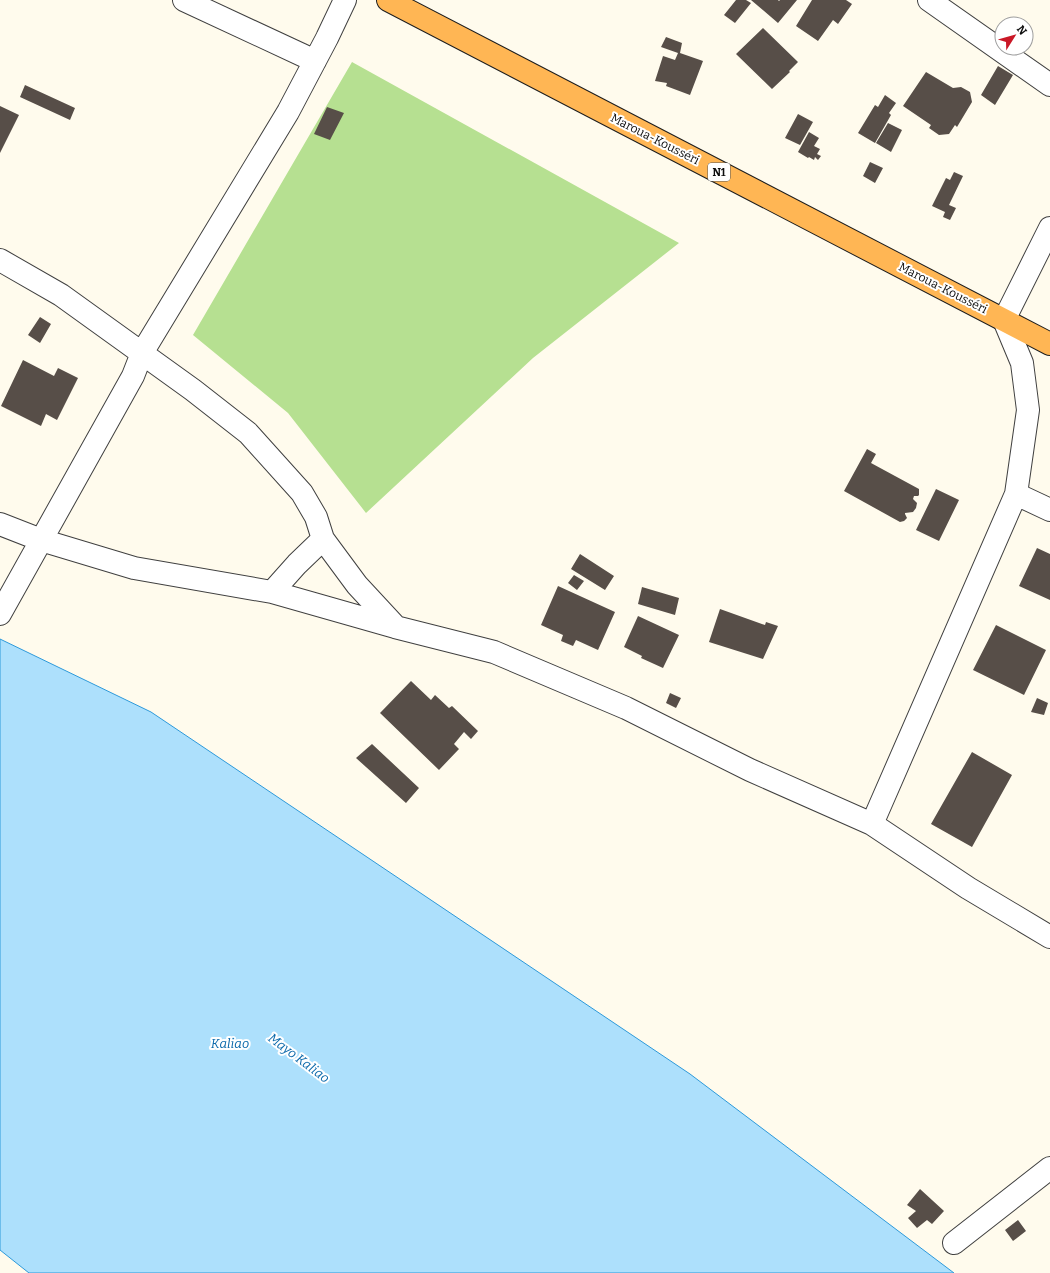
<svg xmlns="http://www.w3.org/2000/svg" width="1050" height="1273" font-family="Bitter,serif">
  <rect width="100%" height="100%" fill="#fffbed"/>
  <path fill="#b6e091" d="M352,62L679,243L533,358L366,513L288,413L193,335Z"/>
  <path fill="#ade0fc" stroke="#2d99da" d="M0,639L151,712L690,1074L954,1273H29L0,1250Z"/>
  <path fill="#574e48" d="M736,0H746L751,3L735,23L724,15Z
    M751,0H778L779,1L780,0H797L778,23Z
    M812,0H846L852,4L838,24L833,20L818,41L796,26Z
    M763,28L798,62L789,71L790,72L772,89L736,54Z
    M666,37L682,43L680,53L703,61L690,95L666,86L667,83L655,81L663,56L675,60L678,53L661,47Z
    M998,66L1013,75L995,105L981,95Z
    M926,72L953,88L961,87L970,92L972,102L957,127L955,125L949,134L939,135L929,128L931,125L903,106Z
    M25,85L75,108L70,120L20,97Z
    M885,95L896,103L889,113L891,115L875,143L858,133L875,105L878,107Z
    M0,106L19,115L0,153Z
    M327,107L344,113L330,140L314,134Z
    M798,114L813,122L800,145L785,138Z
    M888,123L902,130L891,152L876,143Z
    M809,132L819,138L814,146L820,149L817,154L821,156L818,160L815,157L814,160L809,157L808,158L798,152Z
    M870,162L883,168L875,183L863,176Z
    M954,172L963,176L949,205L956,208L950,220L943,217L945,212L932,206L946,178L950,180Z
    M40,317L51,324L40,343L28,335Z
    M23,360L54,376L58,368L78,378L57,420L46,414L41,426L1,406Z
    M867,449L876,454L871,463L919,489V495L918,496H914L913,499L917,503L916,508L913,512L905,513V514L907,518L904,521L900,522L844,491Z
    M936,489L959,500L939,541L916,530Z
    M1037,548L1050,554V600L1019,586Z
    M580,554L614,576L605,590L571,569Z
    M574,575L584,581L577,590L568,583Z
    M558,586L615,612L598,650L576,640L573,646L561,641L563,635L541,625Z
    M642,587L679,598L675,615L638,604Z
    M720,609L765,625L766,622L778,626L763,659L709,642Z
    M638,616L679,635L663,668L641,658L642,656L624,647Z
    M996,625L1046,650L1024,695L973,670Z
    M411,681L431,700L435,695L449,708L452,706L478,731L471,739L464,732L454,744L459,749L439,770L380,713Z
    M670,693L681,698L676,708L666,703Z
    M1037,698L1048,703L1044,715L1031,712Z
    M372,744L419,788L406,803L356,758Z
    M972,752L1012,775L972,847L931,824Z
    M920,1189L944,1211L932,1224L927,1220L917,1228L908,1218L916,1211L907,1205Z
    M1018,1220L1026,1231L1013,1241L1005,1230Z"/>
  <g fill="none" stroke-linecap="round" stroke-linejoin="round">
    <g stroke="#404040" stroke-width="24">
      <path id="minor" d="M184,0L315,61
        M929,0L1050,85
        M0,260L61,295L193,390L248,433L302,493L316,517L323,539L297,564L272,592
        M1016,494L1050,510
        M0,524L41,540L134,568L272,592L395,627L494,652L626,708L750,770L872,824L968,888L1050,937
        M323,539L357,585L395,626
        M0,614L133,376L142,353L288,112L327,38L345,0
        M872,824L1016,494L1028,410L1022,363L1004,320L1050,228
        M954,1243L1050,1168"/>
    </g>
    <g stroke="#1e1e1e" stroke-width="24">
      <path id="trunk" d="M388,0L1050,344"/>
    </g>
    <use href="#minor" stroke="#fff" stroke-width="22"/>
    <use href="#trunk" stroke="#ffb654" stroke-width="22"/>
  </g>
  <g text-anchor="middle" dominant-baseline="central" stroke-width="4" stroke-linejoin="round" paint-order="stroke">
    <rect fill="#fff" stroke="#565656" stroke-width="1" x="708" y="163" width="22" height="18" rx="3"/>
    <g font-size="11" font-weight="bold" fill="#0d0d0d">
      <text x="719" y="172">N1</text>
    </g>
    <g font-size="12" fill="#0d0d0d" stroke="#fff">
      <text transform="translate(655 139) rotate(27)">Maroua-Kousséri</text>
      <text transform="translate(943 288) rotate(27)">Maroua-Kousséri</text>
    </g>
    <g font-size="13" font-style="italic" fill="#0b69ab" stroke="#fff">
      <text x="230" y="1043">Kaliao</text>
      <text transform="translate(299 1058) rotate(37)">Mayo Kaliao</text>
    </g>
  </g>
  <g transform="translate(1014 36) rotate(53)"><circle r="19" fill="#ffffff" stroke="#9e9e9e"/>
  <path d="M0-3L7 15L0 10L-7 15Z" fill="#ca1826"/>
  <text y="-6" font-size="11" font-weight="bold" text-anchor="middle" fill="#0d0d0d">N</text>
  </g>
</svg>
